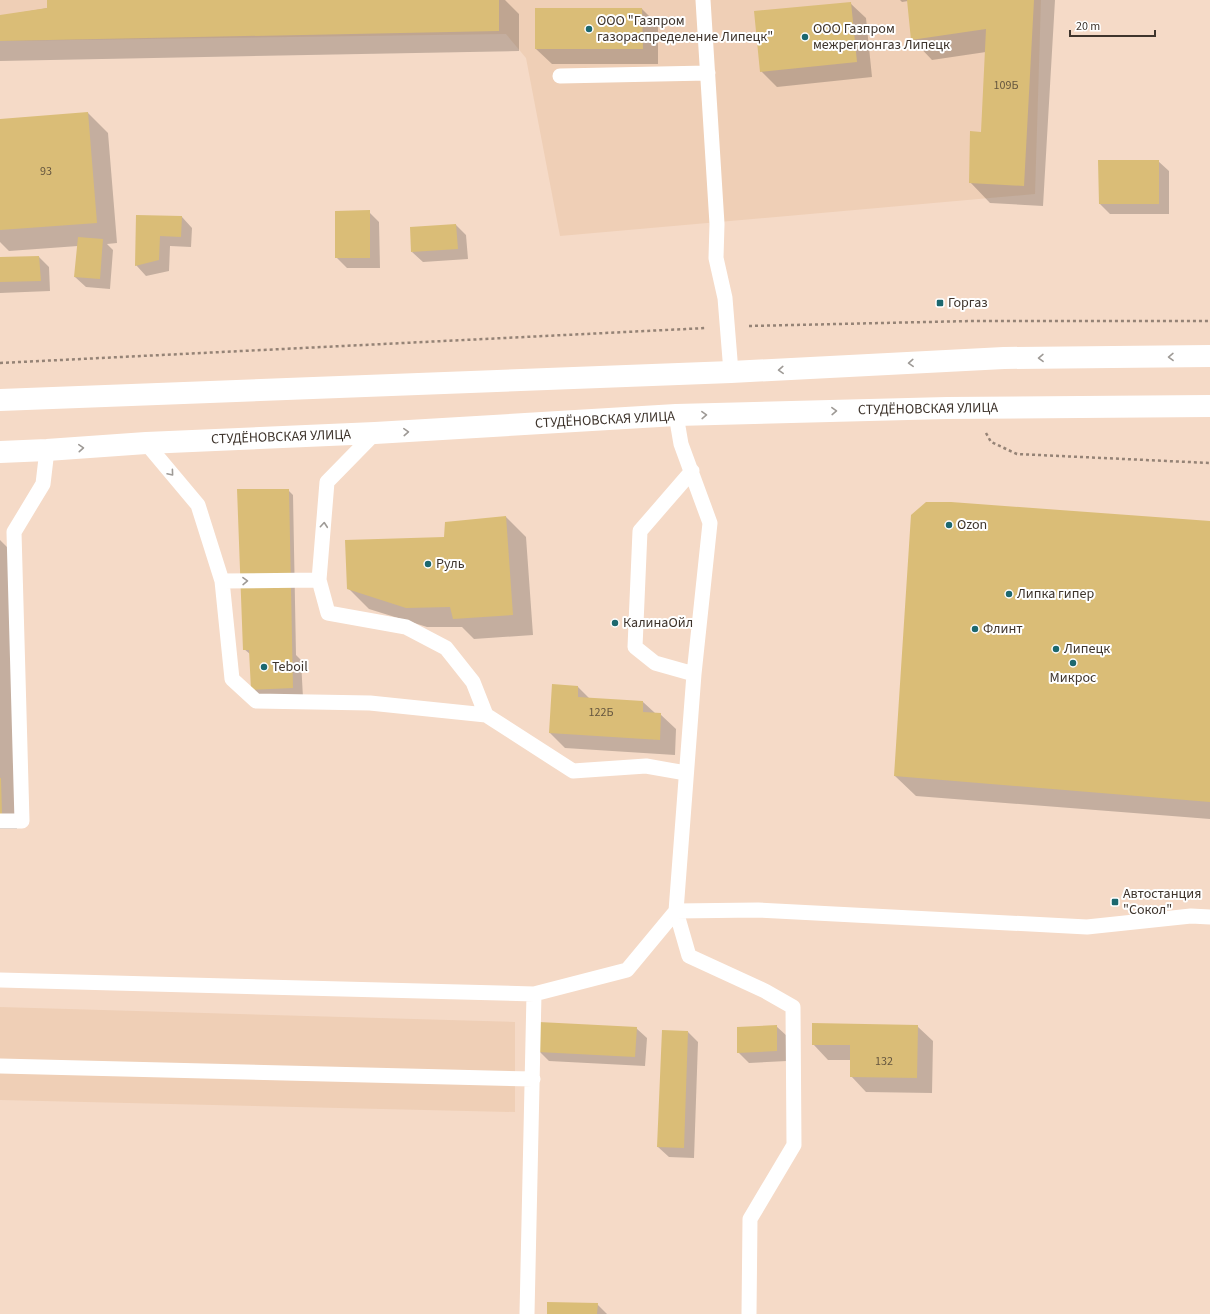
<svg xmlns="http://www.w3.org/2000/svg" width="1210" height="1314" font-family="'Source Sans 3',sans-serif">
  <rect width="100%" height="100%" fill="#f5dac7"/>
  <path fill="#efcfb6" d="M0,0H1041L1035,194L560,236L526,58L506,34L0,41Z
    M0,1007L515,1022V1112L0,1100Z"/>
  <path fill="#0003" d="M48,0H505L519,14V51L0,61V16L48,8Z
    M900,0H1055L1043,206L990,203L970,182L982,133L986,52L932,60L912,39L908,1L902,2Z
    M850,3L866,18L872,77L777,87L761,71Z
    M536,9H642L658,25V64H552L536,49Z
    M88,113L108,133L117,243L107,244L113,250L110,289L86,287L75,277L78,246L9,251L0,242V120Z
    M1158,161L1169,171V214H1110L1100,204Z
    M369,212L379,222L380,268H347L336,257Z
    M137,216L182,217L192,228L191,247L170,246L169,271L146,276L136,265Z
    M456,225L466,235L468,259L423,262L412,252Z
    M39,257L49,267L50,291L0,293V258Z
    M288,490L293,495L296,655L301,660L303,698L262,699L252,689L250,654L244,649Z
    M506,517L526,537L533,635L474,639L462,627H427L369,609L348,588L445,538Z
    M1210,522V819L916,796L895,776Z
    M0,540L10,550L17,829H0Z
    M578,687L590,699L643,702L655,713L660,714L676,729L675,755L565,748L550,733Z
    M776,1026L787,1036V1061L749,1063L738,1052Z
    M917,1026L933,1041L932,1093L866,1092L851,1076V1060H828L813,1044Z
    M636,1028L647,1038L645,1066L549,1061L539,1051Z
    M688,1032L698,1042L694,1158L669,1157L658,1147Z
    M597,1304L607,1314H548Z"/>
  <path fill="#dabd77" d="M47,0H499V31L0,41V15L47,8Z
    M907,0H1034L1024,186L969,183L970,131L981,132L986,29L911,40Z
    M851,2L857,62L760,72L754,11Z
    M535,8H642L643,49H535Z
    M88,112L97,223L0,230V119Z
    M1098,160H1159V204H1099Z
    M370,210V258H335V211Z
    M136,215L182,216L181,237L160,236L159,260L135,266Z
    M456,224L458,249L411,252L410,227Z
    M78,237L103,239L100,279L74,277Z
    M39,256L41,281L0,282V257Z
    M237,489H289L293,688L251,690L249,650H243Z
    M926,502H951L1210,521V802L894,776L911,515Z
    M506,516L513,615L453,619L450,607L406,608L347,589L345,540L444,537L445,522Z
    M552,684L578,686V697L643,701V712L661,713L660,740L549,733Z
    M0,778H1L2,814H0Z
    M539,1022L637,1027L635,1057L538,1052Z
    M812,1023L918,1025L917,1078L850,1077V1045H812Z
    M777,1025V1051L737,1053V1027Z
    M662,1030L688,1031L684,1148L657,1147Z
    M547,1302L598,1303L597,1314H547Z"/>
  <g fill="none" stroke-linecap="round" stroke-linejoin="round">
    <path stroke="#958376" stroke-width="2.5" stroke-dasharray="3 3" stroke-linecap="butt" d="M749,326L971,321H1210
      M0,363L706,328
      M986,433L991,442L1017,454L1210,463"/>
    <path stroke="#fff" stroke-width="15" d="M703,0L717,224L716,258L725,298L731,372
      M560,76L708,73
      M676,415L681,444L710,523L694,674L676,911L758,910L1087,927L1191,916L1210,917
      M146,443L198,505L222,581L319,580L327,482L375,433
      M692,471L640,531L635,647L655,663L694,674
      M319,580L328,613L406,627L446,648L473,682L486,715
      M222,581L232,679L256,701L370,703L486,715L573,771L646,766L686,773
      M0,821H22L14,532L43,484L47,450
      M676,911L689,956L765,991L793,1007L794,1145L750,1219L749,1314
      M0,980L534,994L627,970L676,911
      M0,1066L533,1079
      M527,1314L534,994"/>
    <path stroke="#fff" stroke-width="22" d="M0,400L731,372L1004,358L1210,356
      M0,452L47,450L146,443L375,433L676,415L947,408L1210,406"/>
  </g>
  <defs><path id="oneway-chevron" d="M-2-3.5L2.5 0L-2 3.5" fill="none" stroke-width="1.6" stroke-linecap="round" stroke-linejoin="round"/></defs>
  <g stroke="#9e9a96">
    <use href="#oneway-chevron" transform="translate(1171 357) rotate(179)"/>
    <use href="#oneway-chevron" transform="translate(1041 358) rotate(179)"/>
    <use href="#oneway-chevron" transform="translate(911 363) rotate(177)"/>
    <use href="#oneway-chevron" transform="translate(781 370) rotate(177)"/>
    <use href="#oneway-chevron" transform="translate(834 411) rotate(-2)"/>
    <use href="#oneway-chevron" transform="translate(704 415) rotate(-2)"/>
    <use href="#oneway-chevron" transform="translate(406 432) rotate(-3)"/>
    <use href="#oneway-chevron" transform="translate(81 448) rotate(-4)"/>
    <use href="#oneway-chevron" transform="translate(171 473) rotate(50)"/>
    <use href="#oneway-chevron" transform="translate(324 525) rotate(-85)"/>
    <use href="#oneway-chevron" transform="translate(245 581) rotate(-1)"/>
  </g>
  <g fill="#1c686f" stroke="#fff" stroke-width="1.5">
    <circle cx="589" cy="29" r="4"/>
    <circle cx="805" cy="37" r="4"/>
    <rect x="936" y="299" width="8" height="8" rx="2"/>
    <circle cx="949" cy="525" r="4"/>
    <circle cx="428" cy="564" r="4"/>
    <circle cx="1009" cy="594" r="4"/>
    <circle cx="615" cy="623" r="4"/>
    <circle cx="975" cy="629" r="4"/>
    <circle cx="1056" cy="649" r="4"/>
    <circle cx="1073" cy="663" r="4"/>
    <circle cx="264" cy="667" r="4"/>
    <rect x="1111" y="898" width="8" height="8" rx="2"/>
  </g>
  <g text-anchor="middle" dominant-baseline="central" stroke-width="4" stroke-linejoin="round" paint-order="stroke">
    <g font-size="12" fill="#65563f">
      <text x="1006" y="85">109Б</text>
      <text x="46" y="171">93</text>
      <text x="601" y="712">122Б</text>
      <text x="884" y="1061">132</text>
    </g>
    <g font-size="14" fill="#3e342c" stroke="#fff" text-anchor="start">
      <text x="597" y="21">ООО "Газпром<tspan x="597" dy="16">газораспределение Липецк"</tspan></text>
      <text x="813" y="29">ООО Газпром<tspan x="813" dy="16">межрегионгаз Липецк</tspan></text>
      <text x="948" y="303">Горгаз</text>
      <text x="957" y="525">Ozon</text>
      <text x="436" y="564">Руль</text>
      <text x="1017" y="594">Липка гипер</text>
      <text x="623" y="623">КалинаОйл</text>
      <text x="983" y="629">Флинт</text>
      <text x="1064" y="649">Липецк</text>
      <text x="272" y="667">Teboil</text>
      <text x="1073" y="678" text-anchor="middle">Микрос</text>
      <text x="1123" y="894">Автостанция<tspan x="1123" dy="16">"Сокол"</tspan></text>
    </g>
    <g font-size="14" fill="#3e342c" stroke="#fff">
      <text transform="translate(928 409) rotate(-1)">СТУДЁНОВСКАЯ УЛИЦА</text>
      <text transform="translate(605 420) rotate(-3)">СТУДЁНОВСКАЯ УЛИЦА</text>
      <text transform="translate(281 437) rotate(-2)">СТУДЁНОВСКАЯ УЛИЦА</text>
    </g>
  </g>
  <path d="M1070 30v6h85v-6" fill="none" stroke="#3e342c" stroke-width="2"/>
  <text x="1076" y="30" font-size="12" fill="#3e342c" stroke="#ffffff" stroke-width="3" paint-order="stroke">20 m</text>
</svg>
